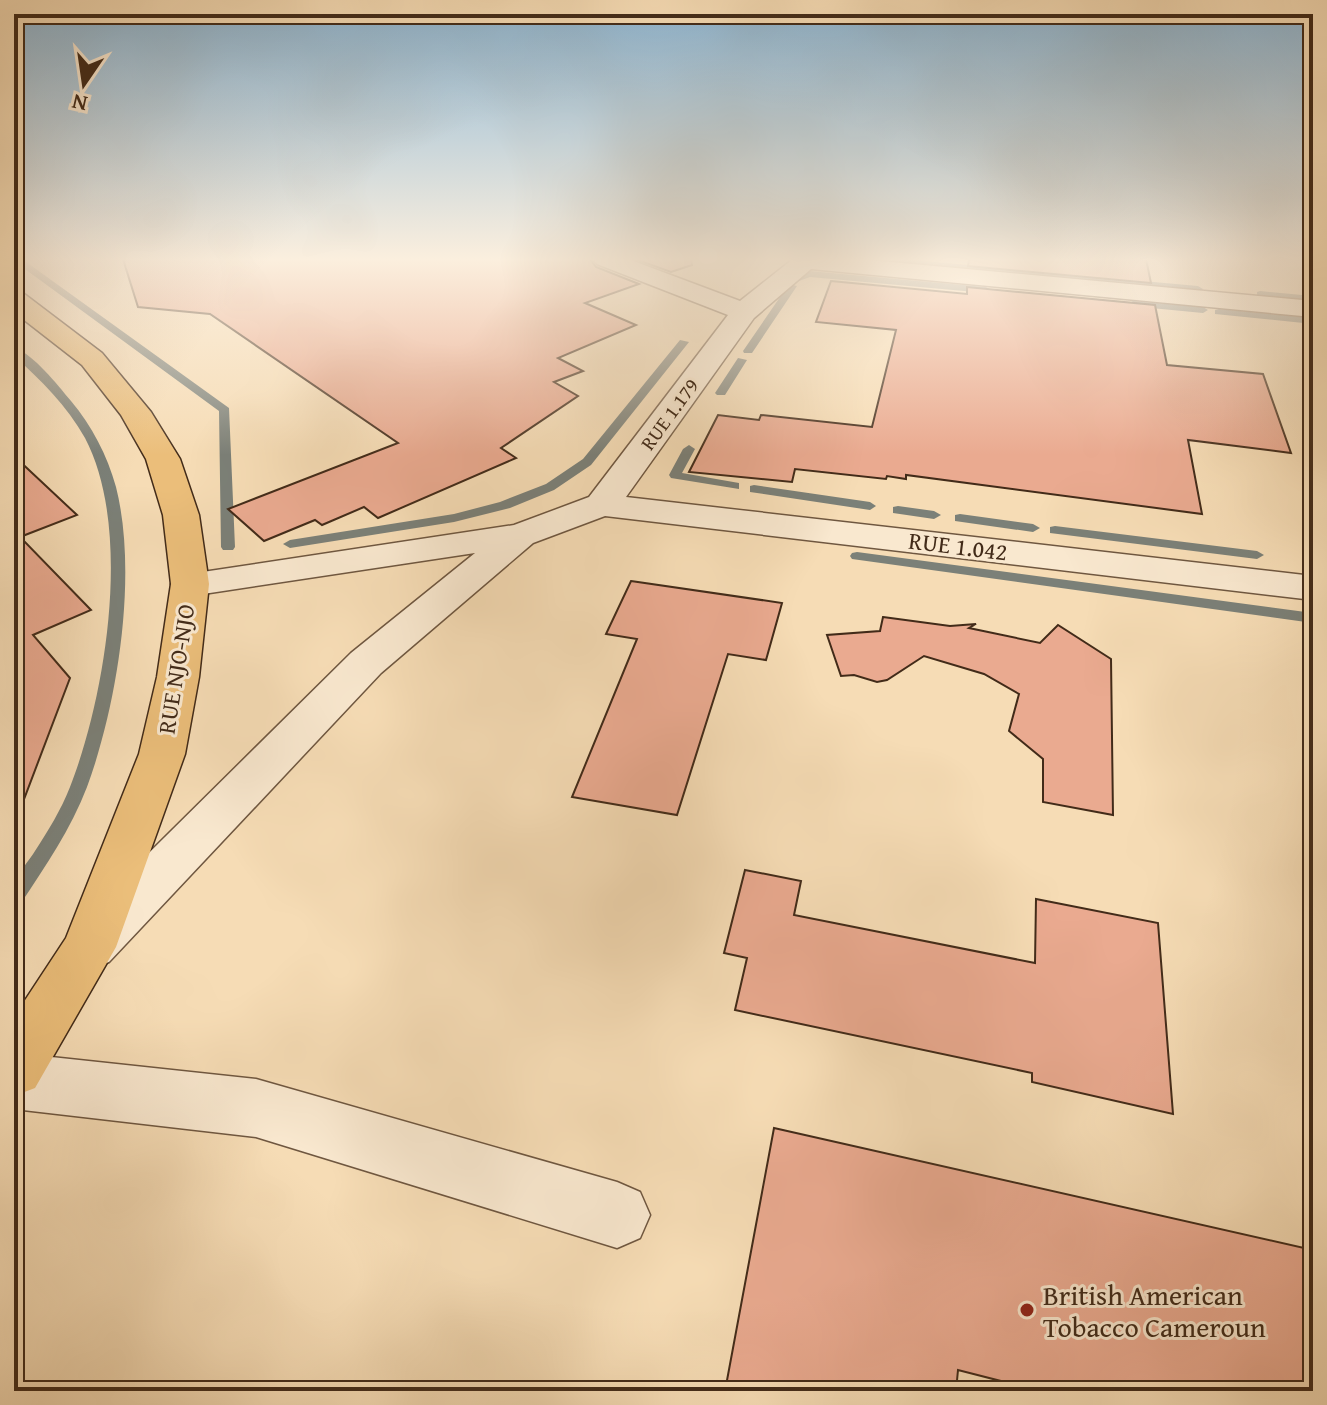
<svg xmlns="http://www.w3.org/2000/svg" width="1327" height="1405" font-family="'Gentium Book Plus',serif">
  <rect width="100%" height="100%" fill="#f6dcb5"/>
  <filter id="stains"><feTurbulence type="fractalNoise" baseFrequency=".0025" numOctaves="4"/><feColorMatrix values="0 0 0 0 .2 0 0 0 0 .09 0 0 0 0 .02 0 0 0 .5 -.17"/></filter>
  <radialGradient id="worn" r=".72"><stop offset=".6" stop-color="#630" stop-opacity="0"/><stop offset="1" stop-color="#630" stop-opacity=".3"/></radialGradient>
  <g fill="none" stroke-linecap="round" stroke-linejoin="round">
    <path fill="#7b8078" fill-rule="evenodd" d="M14,259H22L229,408L235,547L233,550H223L221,547L219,411L14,261Z
      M873,259H902L1198,286L1203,289L1198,292L878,262Z
      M809,271L986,287L991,290L986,293L810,277L799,281L794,278Z
      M789,284L797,286L752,353H744L743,351Z
      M1260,291L1313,296V302L1257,296V292Z
      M1133,301L1203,307L1208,310L1203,313L1130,306L1128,304Z
      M1219,309L1313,318V324L1215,314V310Z
      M680,340L689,342L591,465L554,490L510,508L454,522L290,548L283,544L290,540L454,514L500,502L546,484L583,459Z
      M14,347C35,356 56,383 71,401C92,426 107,455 116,487C138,574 118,703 87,787C71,829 45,867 21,903L14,906C14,898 12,888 15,882C19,871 29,861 35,851C48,831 61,810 70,787C106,695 133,529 85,438C67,406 41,380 14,356Z
      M738,358L747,360L725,395H717L715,393Z
      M689,445L695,449L682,473L739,483V489L671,478L669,475L683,449Z
      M754,485L870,502L876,506L870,510L750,492V486Z
      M898,506L934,511L941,515L934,519L893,513V507Z
      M960,514L1033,524L1040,528L1033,532L955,521V515Z
      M1055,526L1257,551L1264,555L1257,559L1050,533V527Z
      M857,552L1313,613V623L852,559L850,556L852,553Z"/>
  </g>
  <path fill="#eaaa90" stroke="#422b19" stroke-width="2" d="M123,259H590L596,267L639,284L585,303L636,325L558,358L583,371L554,382L578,396L501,448L516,458L378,518L364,507L322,525L315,520L264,541L228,509L398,443L210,314L138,307Z
    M635,259H691L692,265L671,272Z
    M969,259H1146L1151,283L968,266Z
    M831,281L967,294V287L1155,305L1167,365L1263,374L1291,453L1188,440L1202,514L906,475V479L887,476L886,479L795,469L792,482L689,472L718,415L759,420L761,415L872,427L896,330L816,322Z
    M14,456L77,515L20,537L91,610L33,635L70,678L18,815L14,814Z
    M631,581L782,603L766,660L728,654L677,815L572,797L637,639L606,634Z
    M883,617L950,626L976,624L969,628L1040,643L1058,625L1111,659L1113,815L1043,802V759L1009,731L1019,694L984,674L924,656L887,680L877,682L854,675L841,676L827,635L880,631Z
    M745,870L801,881L794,915L1035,963L1036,899L1158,923L1173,1114L1032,1082V1073L735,1010L747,958L724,953Z
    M774,1128L1313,1250V1391H1040L958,1370L956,1391H725Z"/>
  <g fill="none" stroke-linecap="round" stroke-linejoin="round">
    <g stroke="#6f5740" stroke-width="3">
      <path id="minor" d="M593,259H628L740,301L793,259H858L1313,301V317L811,269L754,318L626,497L1313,576V600L605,516L533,543L381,673L109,962L90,969L71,962L63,946L71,930L351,653L475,553L190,596L176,592L171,584L176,576L514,525L589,497L728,315L597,264Z
        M14,1053L256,1079L617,1182L640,1192L650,1215L640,1238L617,1248L256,1137L14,1109Z"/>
    </g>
    <g stroke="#422b19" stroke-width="3">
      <path id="major" d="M14,291L23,293L102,353L151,412L180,459L199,515L209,584L199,677L185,754L116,947L35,1088L14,1096V1017L66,938L139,754L157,677L171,584L163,515L146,459L121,415L82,365L14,312Z"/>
    </g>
    <use href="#minor" fill="#f9e8cf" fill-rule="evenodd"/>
    <use href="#major" fill="#ebbe7a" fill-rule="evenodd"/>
  </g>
  <linearGradient id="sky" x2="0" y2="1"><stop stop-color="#8bb6d5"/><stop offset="0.57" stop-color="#fbefde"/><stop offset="1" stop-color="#fbefde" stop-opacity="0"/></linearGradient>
  <rect width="1327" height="455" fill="url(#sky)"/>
  <circle fill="#8f2418" stroke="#f9e8cf" stroke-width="3" cx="1027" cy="1310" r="8"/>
  <g text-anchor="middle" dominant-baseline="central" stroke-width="6" stroke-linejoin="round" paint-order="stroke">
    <g font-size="20" fill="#422b19" stroke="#f9e8cf">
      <text transform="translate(669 414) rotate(-54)">RUE 1.179</text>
    </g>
    <g font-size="24" fill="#422b19" stroke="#f9e8cf">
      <text transform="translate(958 546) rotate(7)">RUE 1.042</text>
      <text transform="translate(176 669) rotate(-81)">RUE NJO-NJO</text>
    </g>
    <g font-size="28" fill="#422b19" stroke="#f9e8cf" text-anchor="start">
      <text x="1043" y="1294">British American<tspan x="1043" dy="32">Tobacco Cameroun</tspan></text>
    </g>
  </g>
  <rect width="1327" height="1405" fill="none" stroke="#f6dcb5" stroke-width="48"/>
  <rect x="16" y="16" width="1295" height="1373" fill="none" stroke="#422b19" stroke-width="4"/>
  <rect x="24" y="24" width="1279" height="1357" fill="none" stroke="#422b19" stroke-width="2"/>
  <g transform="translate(84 84) rotate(193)" stroke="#f9e8cf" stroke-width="6" paint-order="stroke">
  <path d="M0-6L14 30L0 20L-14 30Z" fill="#422b19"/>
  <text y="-12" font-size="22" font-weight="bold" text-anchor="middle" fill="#422b19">N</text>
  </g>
  <rect width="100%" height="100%" filter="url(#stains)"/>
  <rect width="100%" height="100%" fill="url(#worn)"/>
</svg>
